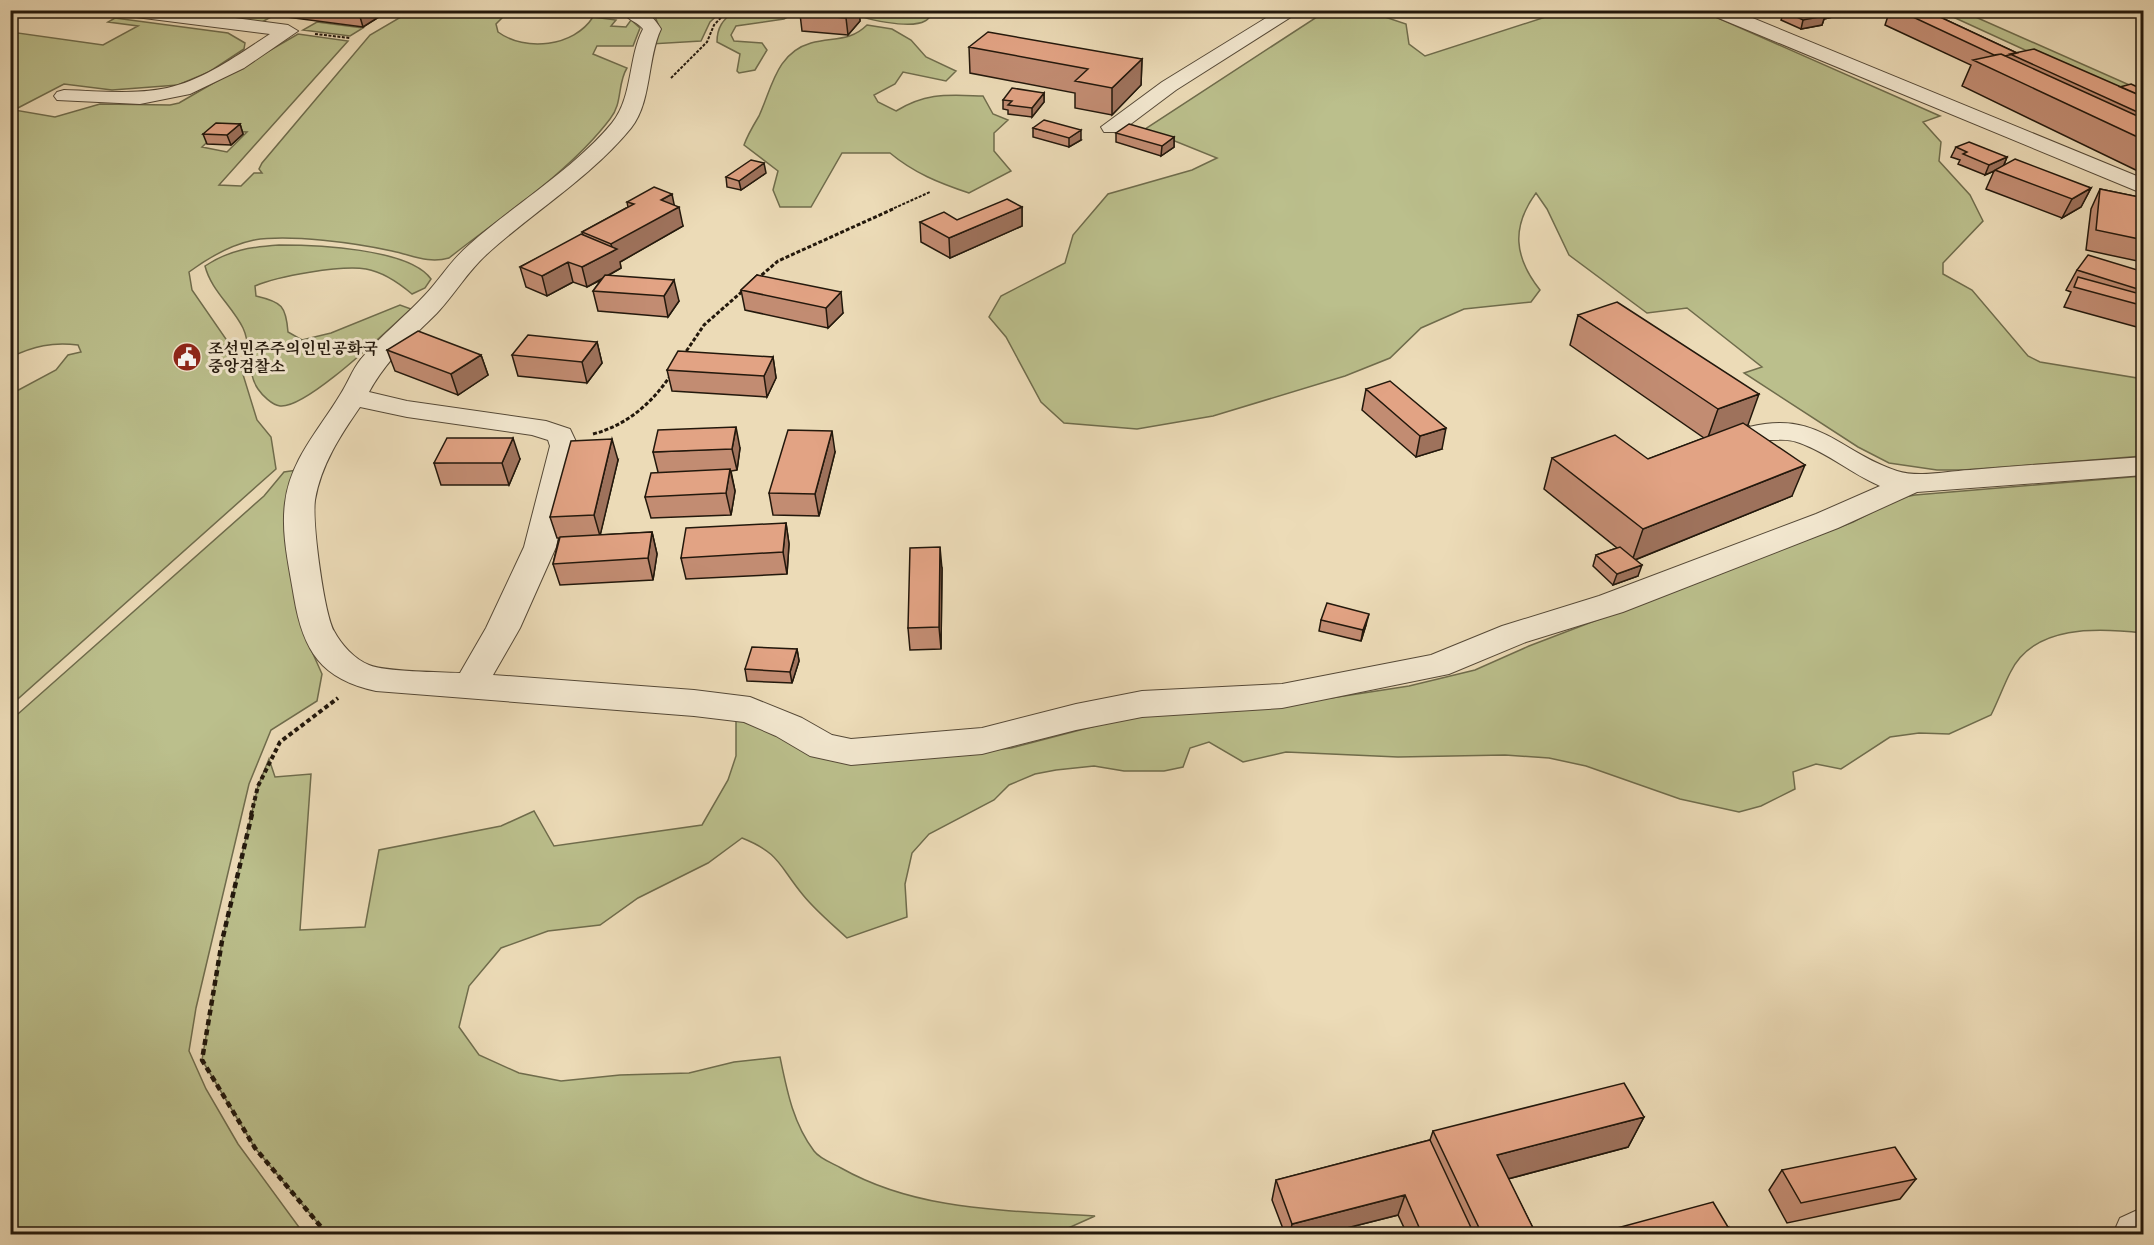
<svg xmlns="http://www.w3.org/2000/svg" width="2154" height="1245" font-family="'IM FELL French Canon','Noto Serif KR',serif">
  <rect width="100%" height="100%" fill="#ecdbb7"/>
  <filter id="stains"><feTurbulence type="fractalNoise" baseFrequency=".00333" numOctaves="4"/><feColorMatrix values="0 0 0 0 .2 0 0 0 0 .09 0 0 0 0 .02 0 0 0 .5 -.17"/></filter>
  <radialGradient id="worn" r=".72"><stop offset=".6" stop-color="#630" stop-opacity="0"/><stop offset="1" stop-color="#630" stop-opacity=".3"/></radialGradient>
  <path fill="#bbbf8c" stroke="#6f6c4c" stroke-width="1.5" fill-rule="evenodd" d="M227,10L273,16L262,22L169,11Z
    M411,11H519L503,17L496,24L498,32C525,52 574,47 593,17L616,20L611,26L626,27L631,20L640,28L633,46H597L593,54L627,68C617,84 623,103 610,119C569,173 502,216 449,258C428,264 412,255 392,251C356,243 290,234 254,240C230,245 208,258 189,272L192,290L237,355L257,420L271,437L276,469L11,705V394L56,370L68,355L81,352L78,345C52,342 34,346 11,357V32L103,45L138,26L108,22L115,18L228,33L245,43L244,49L209,72L178,85L112,90L64,84L14,110L55,117L100,104L170,105L179,103L298,34L348,41L219,185L241,186L254,173H262L259,169L262,163L370,35ZM219,131L247,132L227,152L202,147Z
    M653,11H722L710,22L701,41L651,44L659,27Z
    M734,11L735,10L799,11L784,19L736,26L731,35L734,41L762,43L767,50L755,70L739,73L737,71L740,54L717,42C717,27 723,20 734,11Z
    M850,11H935C933,13 929,19 925,21C911,29 862,20 850,11Z
    M1326,11H1367L1406,24L1409,44L1425,56L1564,11H1702L1940,116L1923,122L1941,142L1939,161L1970,195L1983,221L1943,263V274L1972,290L2028,356L2040,362L2143,379V456L1963,470H1937L1889,463L1858,447L1744,373L1762,367L1687,308L1647,313L1569,255L1547,209L1536,193C1511,227 1514,257 1540,290L1531,302L1464,309L1421,328L1390,358L1345,376L1213,416L1137,429L1064,423L1041,402L1006,337L989,317L1001,296L1065,263L1073,235L1108,194L1192,170L1217,158L1145,129Z
    M1940,11H1962L2143,91V104Z
    M317,22L363,28L350,36L303,30Z
    M867,25L892,29L911,40L926,57L956,71L946,81L903,72L895,84L874,95L878,102L896,111C927,92 948,95 983,96L993,114L1008,120L994,133V151L1011,171L969,193C939,183 914,173 890,153H842L811,207H780L773,190L778,171L744,145C748,134 753,126 759,116C772,88 776,53 811,43C833,37 850,42 867,25Z
    M279,245C314,245 409,248 431,279L425,288L412,294C399,283 383,272 366,269C341,265 278,276 255,286L256,296C282,302 286,306 288,332L302,340L331,333L400,305L411,309C388,329 307,409 280,406C272,405 262,395 258,389C246,372 252,346 243,328C232,306 211,290 205,266C229,250 251,247 279,245Z
    M297,470L306,638L322,674L317,701L271,730L249,784L196,1008L189,1051L206,1089L238,1144L304,1234H11L10,721L264,496L284,472Z
    M2143,476V633C2099,628 2033,624 2010,673C2003,687 1998,701 1991,715L1949,734L1919,733L1890,737L1841,769L1816,764L1793,772L1795,789L1761,806L1739,812L1680,799L1586,766L1549,758L1505,755L1398,757L1286,752L1243,762L1209,742L1190,748L1183,767L1164,771H1124L1094,766L1056,770L1035,774L1009,785L994,800L929,834L912,853L905,884L907,917L847,938C832,924 816,911 803,895C779,866 780,853 742,838L708,863L638,898L600,925L548,931L501,948L469,986L459,1027L479,1055L519,1073L561,1081L620,1075L689,1073L734,1062L780,1057C787,1091 793,1123 814,1151C820,1159 832,1163 841,1168C919,1212 1008,1210 1095,1216L1055,1234H327L255,1148L202,1060L222,941L258,786L269,759L275,777L311,774L300,930L365,927L379,850L501,826L534,811L554,846L702,825L728,780L736,756V717L809,749L975,752L1011,748L1122,719L1164,713L1331,698L1409,686L1475,670L1529,646L1853,522L1899,498L1915,495Z"/>
  <g fill="none" stroke-linecap="round" stroke-linejoin="round">
    <g stroke="#554937" stroke-width="2">
      <path id="minor" d="M119,10H174L288,25L298,31L244,68L190,94L140,104L57,100L54,96L57,92L64,90C98,91 133,95 167,88C204,80 238,55 270,34L128,16Z
        M627,10C645,10 652,14 661,29C647,58 652,102 631,128C591,177 533,212 487,254C467,272 455,294 437,313C411,339 387,359 369,392L407,401L546,421L570,429L578,446L556,547L520,628L493,675L694,690L750,697L802,718L832,735L851,739L982,728L1076,704L1142,691L1282,684L1431,655L1502,626L1599,596L1816,514L1880,486C1852,474 1828,453 1800,443C1783,436 1766,443 1749,439L1745,433L1749,427C1819,410 1839,452 1897,471C1919,478 1948,471 1970,470C2028,465 2086,461 2144,457V475L1917,492L1838,528L1623,612L1526,642L1449,674L1282,708L1142,717L1076,730L982,754L851,765L810,756L776,736L744,722L694,716L376,691C321,679 303,651 294,597C289,566 281,534 285,503C290,460 319,430 340,395C348,383 352,370 361,359C380,336 405,317 425,295C441,278 451,260 470,244C514,205 575,168 612,123C633,97 628,58 643,29C638,22 629,21 625,14ZM360,407L407,417L532,435L548,440L550,446L524,547L486,628L460,673C440,672 384,672 369,665C354,659 341,644 334,631C324,613 312,522 315,500C321,465 340,436 360,407Z
        M1279,10H1302L1176,90L1120,132H1104L1101,127L1162,82Z
        M1707,10H1733L2144,179V194L1709,14Z"/>
    </g>
    <g stroke="#554937" stroke-width="2">
      <path id="tertiary" d="M2144,1207V1234H2113L2120,1218Z"/>
    </g>
    <path stroke="#23180c" stroke-width="2" stroke-dasharray="3 1.5" stroke-linecap="butt" d="M315,34L350,38
      M671,78L707,42L714,25L728,10
      M890,210L930,192"/>
    <path stroke="#23180c" stroke-width="3" stroke-dasharray="4 2" stroke-linecap="butt" d="M757,279L778,261L893,209
      M683,356L704,325L745,289
      M593,434C627,425 651,404 671,375"/>
    <path stroke="#23180c" stroke-width="4" stroke-dasharray="4.5 3" stroke-linecap="butt" d="M251,815L258,786L280,742L338,698"/>
    <path stroke="#23180c" stroke-width="4.5" stroke-dasharray="6 4" stroke-linecap="butt" d="M252,814L222,941L202,1060L255,1148L327,1234"/>
    <use href="#minor" fill="#f3e8d0" fill-rule="evenodd"/>
    <use href="#tertiary" fill="#f3e8d0" fill-rule="evenodd"/>
  </g>
  <path fill="#c28c72" stroke="#23180c" stroke-width="1.5" d="M233,10H390L363,27Z
    M802,10H859L860,21L848,35L802,31L800,14Z
    M1757,10H1847L1845,14L1824,19L1822,25L1801,29L1781,20L1784,12L1768,15Z
    M1866,10H1925L2017,53L2120,87L2144,90V174L1962,86L1971,65L1885,25L1888,16H1870Z
    M969,47L1142,59L1141,85L1112,115L1075,108V93L970,73Z
    M1044,93V102L1032,117L1008,114V110L1003,109V100Z
    M240,124L243,134L231,145L207,144L203,134Z
    M1033,128L1081,140L1069,147L1033,137Z
    M1116,133L1174,137V147L1161,156L1116,142Z
    M1956,147L2007,157L2004,165L2091,188L2081,207L2062,218L1986,189L1994,171L1985,175L1958,164L1960,160L1951,157Z
    M766,173L741,190L727,187L726,177Z
    M2100,189L2144,198V260L2142,262L2086,250L2091,209Z
    M627,202L674,205L683,226L620,262L621,268L609,275L679,301L668,317L598,311L593,291L601,280L587,287L573,282L547,296L526,287L520,267L583,235L582,232L628,207Z
    M1022,207V226L950,258L921,242L920,222L957,220Z
    M2077,270L2144,272V329L2064,307L2071,292L2066,290Z
    M757,275L843,313L828,328L745,310L741,290Z
    M1578,315L1748,425H1746L1792,496L1635,560L1638,576L1613,585L1593,566L1596,555L1617,548L1544,489L1552,458L1648,459L1704,438L1570,345Z
    M597,342L602,363L587,383L518,376L512,355Z
    M387,350L481,355L488,375L458,395L395,371Z
    M773,357L776,378L767,397L672,391L667,370Z
    M1366,389L1442,449L1416,457L1362,410Z
    M740,448L737,470L731,471L735,491L731,515L651,518L645,497L658,472L653,452Z
    M835,452L819,516L773,515L769,493Z
    M520,459L509,485H441L434,463Z
    M618,460L600,535L652,532L657,554L653,580L560,585L553,564L559,538H557L550,517Z
    M786,523L789,544L787,574L686,579L681,558Z
    M942,569L941,649L910,650L908,628Z
    M1321,620L1366,625L1361,641L1319,631Z
    M797,649L799,661L792,683L747,681L745,669Z
    M1644,1117L1628,1147L1508,1179L1536,1234H1407L1398,1215L1323,1234H1285L1272,1200L1276,1180L1430,1140L1433,1131Z
    M1782,1170L1916,1179L1900,1199L1787,1223L1769,1190Z"/>
  <path fill="#9e725c" stroke="#23180c" stroke-width="1.5" d="M358,10H390L363,27Z
    M852,10H859L860,21L848,35L846,18Z
    M1770,10H1784V12L1768,15Z
    M1825,10H1847L1845,14L1824,19L1822,25L1801,29L1803,20L1817,12Z
    M1142,59L1141,85L1112,115V88Z
    M1044,93V102L1032,117V108Z
    M240,124L243,134L231,145L227,135Z
    M1081,130V140L1069,147V138Z
    M1174,137V147L1161,156L1162,146Z
    M2007,157L2003,167L1985,175L1989,165Z
    M764,163L766,173L741,190L739,181Z
    M2091,188L2081,207L2062,218L2072,199Z
    M672,194L675,209L679,207L683,226L620,262L621,268L587,287L582,267L613,251L611,244L661,200Z
    M1022,207V226L950,258L949,238Z
    M568,262L573,282L547,296L542,276Z
    M674,280L679,301L668,317L664,296Z
    M841,292L843,313L828,328L826,308Z
    M597,342L602,363L587,383L582,362Z
    M481,355L488,375L458,395L451,374Z
    M773,357L776,378L767,397L764,376Z
    M1759,394L1748,425L1707,440L1718,409Z
    M736,427L740,448L737,470L732,449Z
    M1446,428L1442,449L1416,457L1420,436Z
    M832,431L835,452L819,516L815,494Z
    M513,438L520,459L509,485L502,463Z
    M612,439L618,460L600,536L594,515Z
    M1805,465L1792,496L1632,561L1643,529Z
    M730,469L735,491L731,515L726,493Z
    M786,523L789,544L787,574L783,552Z
    M652,532L657,554L653,580L648,558Z
    M940,547L942,569L941,649L939,627Z
    M1642,565L1638,576L1613,585L1617,574Z
    M1369,614L1366,625L1361,641L1363,630Z
    M797,649L799,661L792,683L790,672Z
    M1644,1117L1628,1147L1485,1185L1497,1155Z
    M1405,1195L1398,1215L1323,1234H1290L1292,1224Z
    M1728,1227L1723,1234H1701Z"/>
  <path fill="#e2a384" stroke="#23180c" stroke-width="1.5" d="M802,10H852L846,18L800,14Z
    M1786,10H1825L1817,12L1825,16L1803,20L1784,11Z
    M1898,10H1925L2017,53L2005,56L2001,54L1994,55Z
    M988,32L1142,59L1112,88L1075,81L1088,69L969,47Z
    M2034,49L2144,97V115L2010,54Z
    M2001,54L2144,119V140L1973,60Z
    M2131,84L2144,90V97L2120,87Z
    M1012,88L1044,93L1032,108L1008,105L1012,101L1003,100Z
    M1044,120L1081,130L1069,138L1033,128Z
    M216,123L240,124L227,135L203,134Z
    M1129,124L1174,137L1162,146L1116,133Z
    M1969,142L2007,157L1989,165L1963,154L1967,152L1956,147Z
    M2015,159L2091,188L2072,199L1995,170Z
    M751,160L764,163L739,181L726,177Z
    M654,187L672,194L661,200L679,207L611,244L582,232L634,204L627,202Z
    M2100,189L2144,198V240L2096,230Z
    M1007,199L1022,207L949,238L920,222L944,212L957,220Z
    M581,234L617,249L582,267L568,262L542,276L520,267Z
    M2088,255L2144,272V291L2077,270Z
    M605,275L674,280L664,296L593,291Z
    M757,275L841,292L826,308L741,290Z
    M2078,277L2144,295V306L2074,287Z
    M1617,302L1759,394L1718,409L1578,315Z
    M418,331L481,355L451,374L387,350Z
    M528,335L597,342L582,362L512,355Z
    M678,351L773,357L764,376L667,370Z
    M1390,381L1446,428L1420,436L1366,389Z
    M1743,423L1805,465L1643,529L1552,458L1615,435L1648,459Z
    M736,427L732,449L653,452L658,430Z
    M788,430L832,431L815,494L769,493Z
    M447,438H513L502,463H434Z
    M612,439L594,515L550,517L571,441Z
    M730,469L726,493L645,497L651,473Z
    M786,523L783,552L681,558L686,528Z
    M652,532L648,558L553,564L560,537Z
    M940,547L939,627L908,628L910,548Z
    M1620,547L1642,565L1617,574L1596,555Z
    M1327,603L1369,614L1363,630L1321,620Z
    M752,647L797,649L790,672L745,669Z
    M1624,1083L1644,1117L1497,1155L1536,1234H1482L1433,1131Z
    M1430,1140L1474,1234H1422L1405,1195L1292,1224L1276,1180Z
    M1895,1147L1916,1179L1801,1203L1782,1170Z
    M1713,1202L1728,1227L1701,1234H1595Z
    M1563,1231L1565,1234H1549Z"/>
  <defs>
    <g id="civic-disc" transform="scale(1.5)"><circle r="9.5" fill="#8f2418" stroke="#f3e8d0"/><path d="M-.6-6.5H3V-4.5H.6V-3L4-1V1h2V6H-6V1h2V-1L-.6-3ZM-1.2 2.5V6h2.4V2.5Z" fill="#fff"/></g>
  </defs>
  <g fill-rule="evenodd">
    <use href="#civic-disc" x="187" y="357"/>
  </g>
  <g text-anchor="middle" dominant-baseline="central" stroke-width="6" stroke-linejoin="round" paint-order="stroke">
    <g font-size="16" font-weight="bold" fill="#23180c" stroke="#f3e8d0" text-anchor="start">
      <text x="208" y="348">조선민주주의인민공화국<tspan x="208" dy="18">중앙검찰소</tspan></text>
    </g>
  </g>
  <rect width="2154" height="1245" fill="none" stroke="#ecdbb7" stroke-width="36"/>
  <rect x="12" y="12" width="2130" height="1221" fill="none" stroke="#23180c" stroke-width="3"/>
  <rect x="18" y="18" width="2118" height="1209" fill="none" stroke="#23180c" stroke-width="1.5"/>
  <rect width="100%" height="100%" filter="url(#stains)"/>
  <rect width="100%" height="100%" fill="url(#worn)"/>
</svg>
